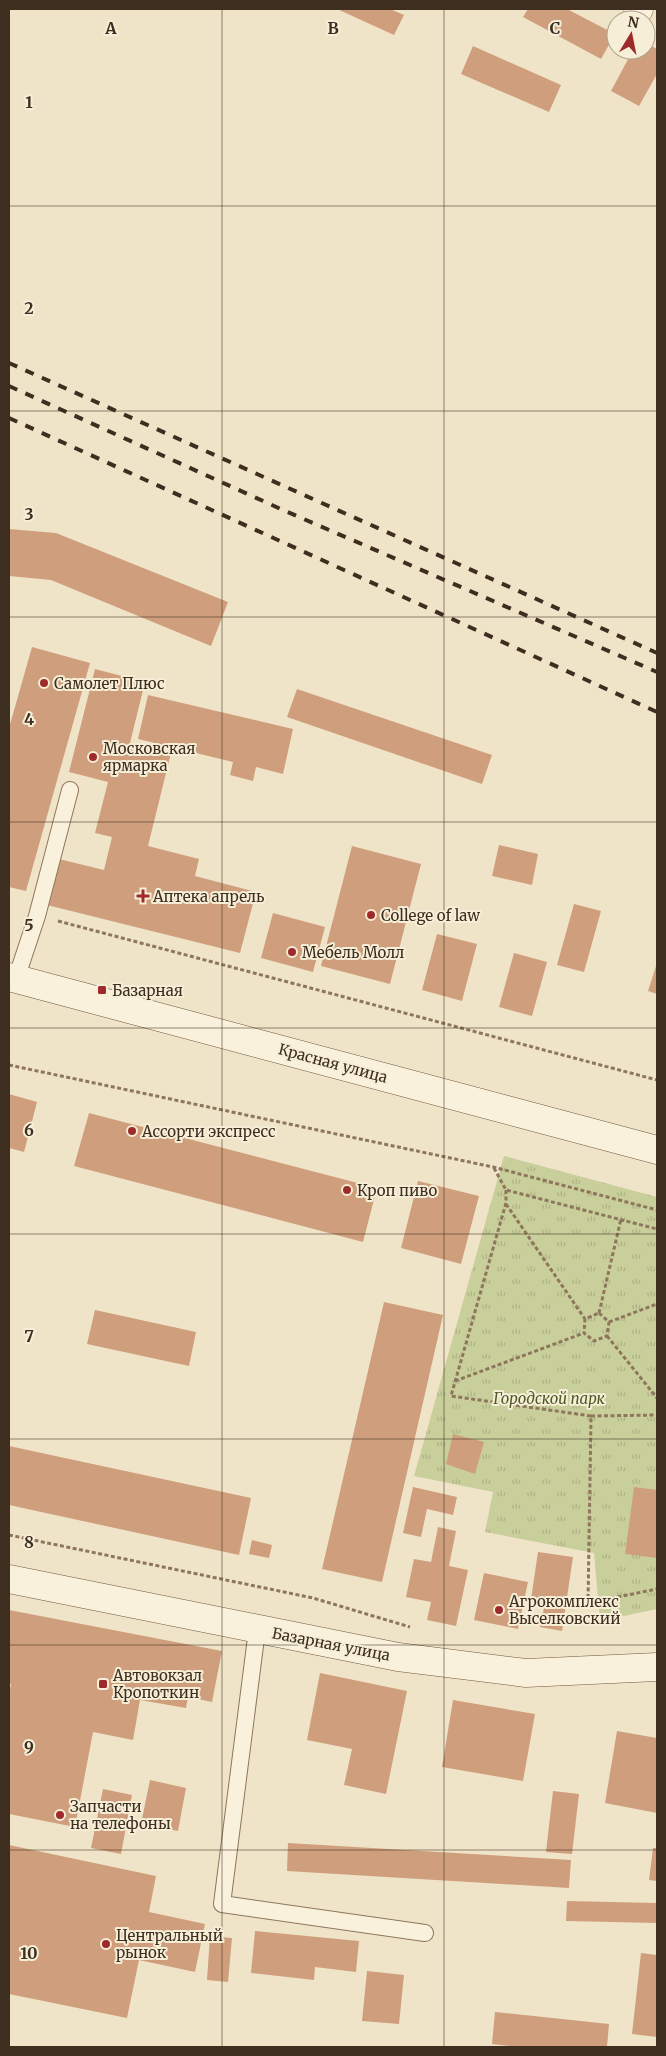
<svg xmlns="http://www.w3.org/2000/svg" width="666" height="2056" font-family="Merriweather,serif">
  <defs>
    <pattern id="grass-tufts" width="24" height="20" patternUnits="userSpaceOnUse" patternTransform="scale(1.25)"><rect width="24" height="20" fill="#c9cf9b"/><path d="M3 7l-1-3M5 7V3M7 7l1-3M15 17l-1-3M17 17v-4M19 17l1-3" fill="none" stroke="#aeb285"/></pattern>
  </defs>
  <rect width="100%" height="100%" fill="#f0e4c8"/>
  <path fill="url(#grass-tufts)" d="M504,1156L657,1197V1609L600,1621L594,1553L485,1532L493,1492L414,1476Z"/>
  <path fill="#cf9f7d" d="M337,9H390L404,15L394,35Z
    M528,9H567L615,34L601,59L523,17Z
    M646,43L657,49V74L639,106L611,91L633,50H646Z
    M473,46L561,85L549,112L461,74Z
    M9,529L56,533L228,602L211,646L51,580L9,576Z
    M32,647L90,663L26,891L9,887V728Z
    M95,669L145,682L130,743L171,753L148,846L199,859L195,876L256,892L240,953L47,905L59,859L104,870L112,837L95,833L108,782L69,772Z
    M297,689L492,755L482,784L287,717Z
    M148,695L293,729L283,774L256,767L253,781L230,775L233,762L138,739Z
    M499,845L538,854L532,885L492,876Z
    M352,846L421,864L390,984L321,966Z
    M574,904L601,911L584,972L557,965Z
    M273,913L325,927L313,972L261,958Z
    M437,934L477,944L462,1001L422,990Z
    M514,953L547,962L532,1016L499,1007Z
    M657,963V994L648,991Z
    M9,1094L37,1102L24,1152L9,1148Z
    M89,1113L377,1188L363,1242L74,1166Z
    M418,1181L479,1196L461,1264L401,1248Z
    M384,1302L443,1315L382,1582L322,1569Z
    M95,1310L196,1332L189,1366L87,1344Z
    M453,1434L484,1442L475,1474L446,1464Z
    M9,1446L251,1498L239,1555L9,1505Z
    M413,1487L457,1497L453,1515L427,1509L421,1537L403,1533Z
    M634,1487L657,1490V1558L625,1554Z
    M438,1527L456,1531L449,1566L468,1570L456,1626L427,1620L431,1602L406,1597L414,1559L431,1562Z
    M252,1540L272,1545L269,1558L249,1554Z
    M538,1552L573,1557L562,1631L540,1627L544,1608L530,1606Z
    M484,1573L528,1582L518,1629L474,1620Z
    M9,1610L222,1651L212,1702L188,1697L186,1708L140,1700L133,1740L93,1732L75,1827L9,1814V1696L11,1684L9,1683Z
    M320,1673L407,1691L386,1794L344,1785L352,1749L307,1740Z
    M453,1700L535,1714L523,1781L442,1767Z
    M617,1731L657,1738V1813L605,1803Z
    M150,1780L186,1788L178,1831L141,1824Z
    M103,1789L132,1795L121,1854L91,1848Z
    M553,1791L579,1794L572,1854L546,1852Z
    M288,1843L571,1860L569,1888L287,1871Z
    M9,1845L156,1876L149,1912L205,1924L195,1972L139,1960L127,2018L9,1994Z
    M653,1848H657V1881L649,1880Z
    M567,1901L657,1903V1923L566,1921Z
    M255,1931L359,1941L356,1972L315,1967L314,1980L251,1973Z
    M210,1936L232,1938L228,1982L207,1980Z
    M641,1953L657,1955V2037L632,2034Z
    M367,1971L404,1975L399,2024L362,2021Z
    M495,2012L609,2024L607,2047H520L492,2044Z"/>
  <g fill="none" stroke-linecap="round" stroke-linejoin="round">
    <g stroke="#8d765c" stroke-width="18">
      <path id="service" d="M16,979L37,916L70,790
        M257,1630L222,1904L425,1933"/>
    </g>
    <g stroke="#8d765c" stroke-width="29">
      <path id="minor" d="M638,9H639"/>
    </g>
    <g stroke="#6f573f" stroke-width="29">
      <path id="secondary" d="M9,977L657,1150
        M9,1579L398,1657L526,1673L657,1667"/>
    </g>
    <path stroke="#8d765c" stroke-width="3" stroke-dasharray="4 2.5" stroke-linecap="butt" d="M58,921L657,1080
      M9,1065L493,1167L657,1210
      M494,1168L506,1190L657,1229
      M506,1190V1203L451,1396L591,1416L588,1603L657,1589
      M506,1204L585,1319
      M599,1313L621,1219
      M599,1313L609,1322L607,1336L594,1341L584,1333L585,1319Z
      M609,1322L657,1304
      M607,1336L657,1398
      M455,1381L584,1333
      M591,1416L657,1415
      M9,1535L313,1598L410,1627"/>
    <use href="#service" stroke="#faf1dc" stroke-width="16"/>
    <use href="#minor" stroke="#faf1dc" stroke-width="28"/>
    <use href="#secondary" stroke="#faf1dc" stroke-width="28"/>
    <path stroke="#3d2e20" stroke-width="4" stroke-dasharray="9 9" stroke-linecap="butt" d="M9,363L657,653
      M9,386L283,510L657,672
      M9,418L657,712"/>
  </g>
  <path fill="none" stroke="#3d2e20" stroke-width="1" stroke-opacity="0.55" d="M222,9V2047M444,9V2047M9,206H657M9,411H657M9,617H657M9,822H657M9,1028H657M9,1234H657M9,1439H657M9,1645H657M9,1850H657"/>
  <g fill="#9e2a2b" stroke="#f7eed8" stroke-width="2">
    <circle cx="44" cy="683" r="5"/>
    <circle cx="93" cy="757" r="5"/>
    <path d="M140.5 888.5h5v5h5v5h-5v5h-5v-5h-5v-5h5z"/>
    <circle cx="371" cy="915" r="5"/>
    <circle cx="292" cy="952" r="5"/>
    <rect x="97" y="985" width="10" height="10" rx="2.5"/>
    <circle cx="132" cy="1131" r="5"/>
    <circle cx="347" cy="1190" r="5"/>
    <circle cx="499" cy="1610" r="5"/>
    <rect x="98" y="1679" width="10" height="10" rx="2.5"/>
    <circle cx="60" cy="1815" r="5"/>
    <circle cx="106" cy="1944" r="5"/>
  </g>
  <g text-anchor="middle" dominant-baseline="central" stroke-width="4" stroke-linejoin="round" paint-order="stroke">
    <g font-size="15" fill="#3d2e20" stroke="#f7eed8" text-anchor="start">
      <text x="54" y="683">Самолет Плюс</text>
      <text x="103" y="748">Московская<tspan x="103" dy="17">ярмарка</tspan></text>
      <text x="153" y="896">Аптека апрель</text>
      <text x="381" y="915">College of law</text>
      <text x="302" y="952">Мебель Молл</text>
      <text x="112" y="990">Базарная</text>
      <text x="142" y="1131">Ассорти экспресс</text>
      <text x="357" y="1190">Кроп пиво</text>
      <text x="509" y="1601">Агрокомплекс<tspan x="509" dy="17">Выселковский</tspan></text>
      <text x="113" y="1675">Автовокзал<tspan x="113" dy="17">Кропоткин</tspan></text>
      <text x="70" y="1806">Запчасти<tspan x="70" dy="17">на телефоны</tspan></text>
      <text x="116" y="1935">Центральный<tspan x="116" dy="17">рынок</tspan></text>
    </g>
    <g font-size="15" fill="#3d2e20" stroke="#f7eed8">
      <text transform="translate(333 1063) rotate(15)">Красная улица</text>
      <text transform="translate(331 1644) rotate(11)">Базарная улица</text>
    </g>
    <g font-size="15" font-style="italic" fill="#4d5a26" stroke="#f7eed8">
      <text x="549" y="1398">Городской парк</text>
    </g>
  </g>
  <g font-size="16" text-anchor="middle" font-weight="bold" fill="#3d2e20" stroke="#f7eed8" stroke-width="4" stroke-linejoin="round" paint-order="stroke">
    <text x="111" y="34">A</text>
    <text x="333" y="34">B</text>
    <text x="555" y="34">C</text>
    <text x="29" y="108">1</text>
    <text x="29" y="314">2</text>
    <text x="29" y="520">3</text>
    <text x="29" y="725">4</text>
    <text x="29" y="931">5</text>
    <text x="29" y="1136">6</text>
    <text x="29" y="1342">7</text>
    <text x="29" y="1548">8</text>
    <text x="29" y="1753">9</text>
    <text x="29" y="1959">10</text>
  </g>
  <rect width="666" height="2056" fill="none" stroke="#3d2e20" stroke-width="20"/>
  <g transform="translate(631 35) rotate(10)"><circle r="24" fill="#f7eed8" stroke="#ada18e"/>
  <path d="M0-4L9 19L0 12L-9 19Z" fill="#9e2a2b"/>
  <text y="-8" font-size="14" font-weight="bold" text-anchor="middle" fill="#3d2e20">N</text>
  </g>
</svg>
